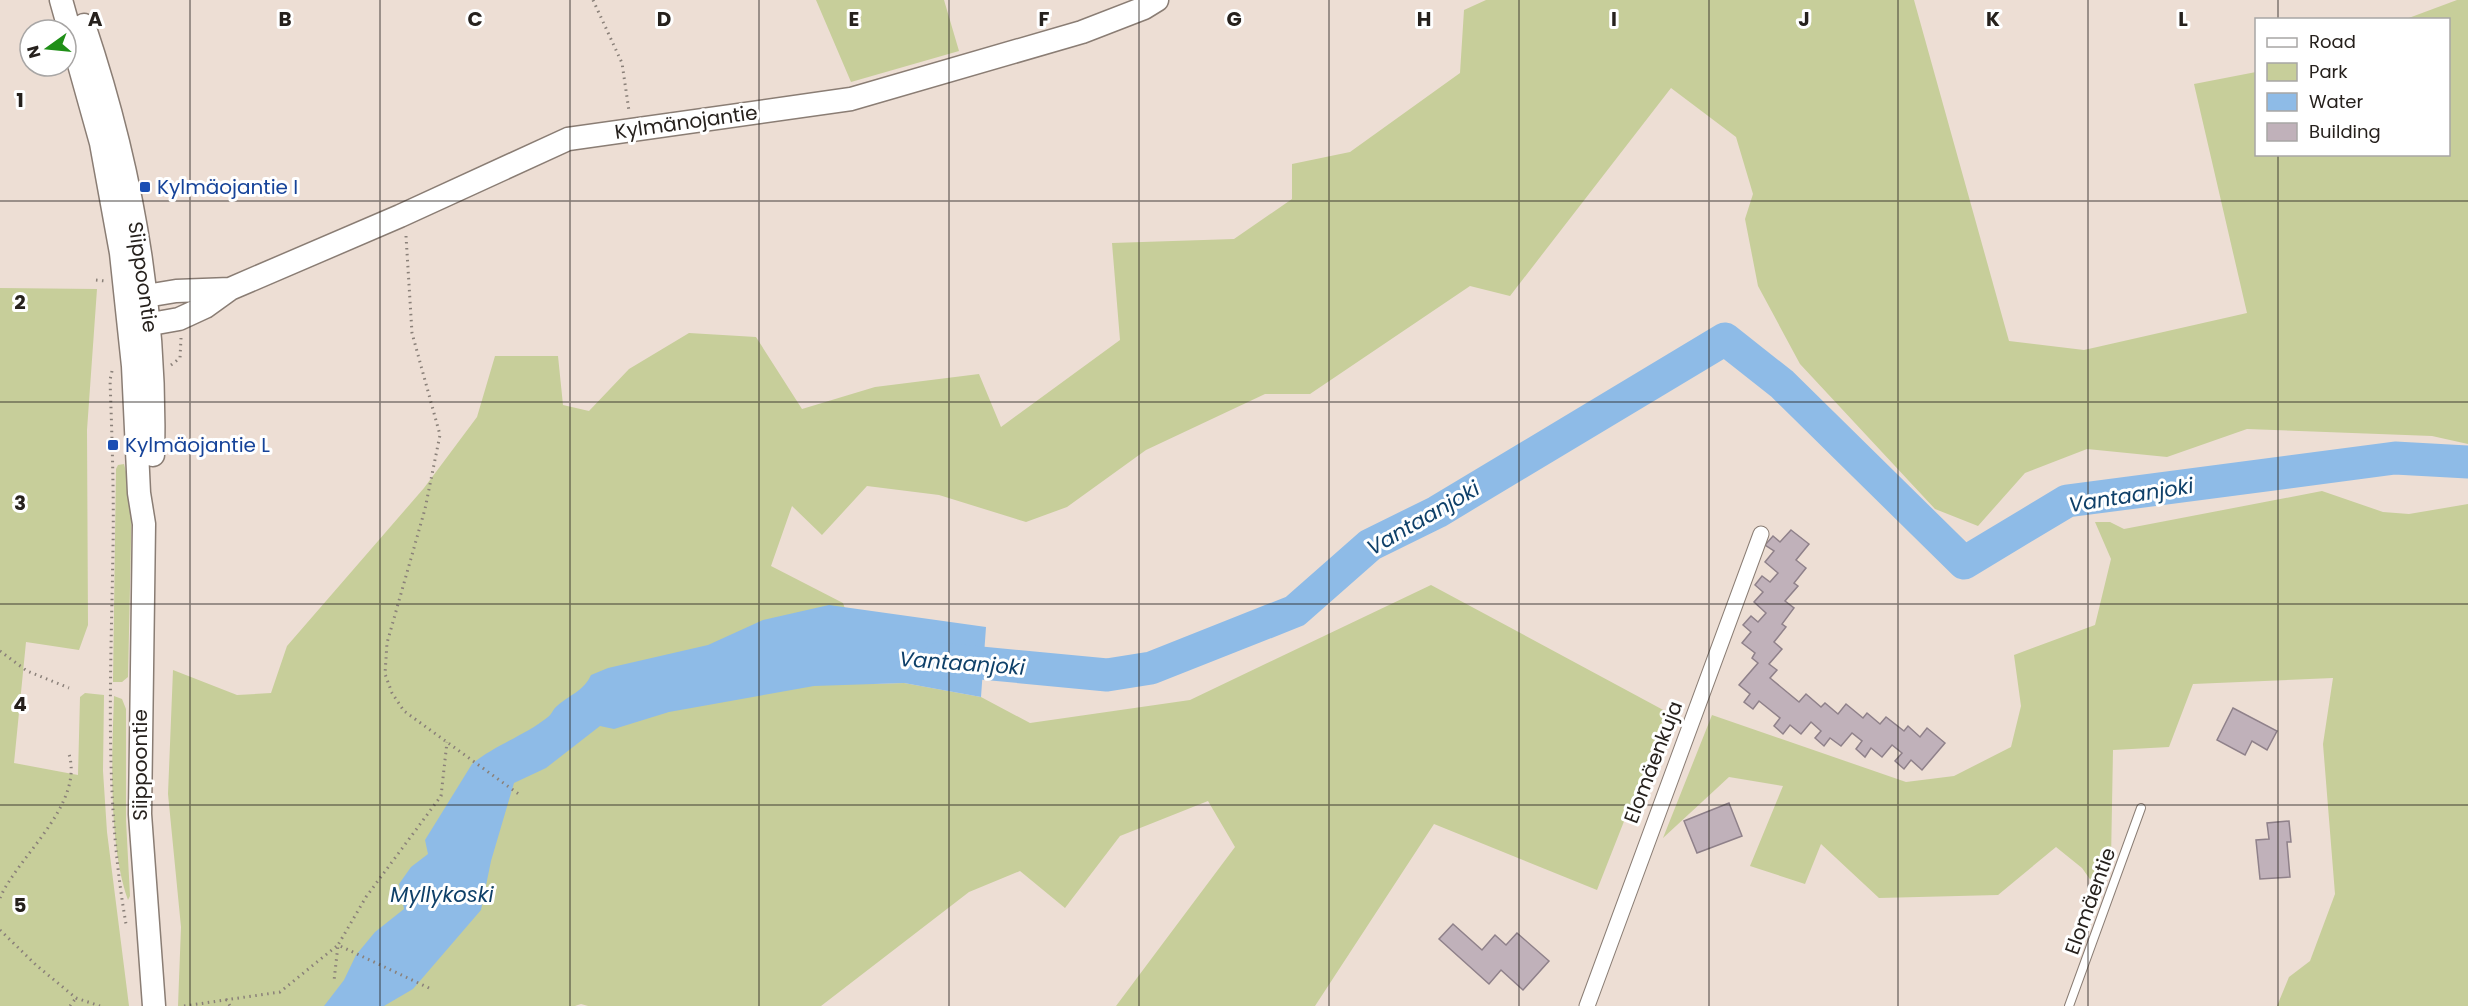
<svg xmlns="http://www.w3.org/2000/svg" width="2468" height="1006" font-family="Poppins,sans-serif">
  <rect width="100%" height="100%" fill="#edded4"/>
  <path fill="#c7ce9a" d="M816,0H944L959,51L851,82Z
    M1486,0H1914L2009,341L2084,350L2247,313L2194,84L2256,72V154H2448V20L2406,19L2457,0H2468V444L2432,436L2247,429L2167,457L2087,449L2025,473L1978,526L1935,509L1800,364L1758,286L1745,219L1753,194L1736,137L1671,88L1510,296L1470,286L1310,394H1265L1146,450L1067,507L1026,522L939,495L867,486L822,535L792,506L771,566L843,603L871,684L904,683L981,697L1030,723L1190,700L1431,585L1667,712L1597,890L1434,824L1315,1006H1116L1235,847L1208,801L1120,836L1065,908L1020,871L969,892L821,1006H588L581,1004L575,1006H178L181,927L168,794L173,670L237,695L271,693L287,646L424,488L477,417L495,356H558L563,405L589,411L629,369L689,333L756,337L802,409L875,387L979,374L1001,427L1120,340L1112,243L1234,239L1292,199V164L1350,152L1460,73L1464,10Z
    M0,288L97,289L87,430L88,625L79,650L26,642L14,763L78,775L80,697L85,693L104,695L103,771L107,832L129,1006H0Z
    M124,464L132,496L128,677L122,682H113L116,469L118,465Z
    M2322,491L2383,512L2409,514L2468,504V1006H2277L2289,977L2310,961L2335,894L2323,744L2333,678L2193,684L2169,747L2113,750L2111,860L2099,892L2082,868L2056,847L1998,895L1879,898L1821,844L1805,884L1750,866L1783,786L1729,777L1663,838L1712,715L1906,782L1954,776L2011,747L2021,706L2014,655L2095,625L2111,559L2095,522H2110L2124,529Z
    M114,696L122,699L126,709V820L130,896L128,900C108,844 112,755 114,696Z"/>
  <path fill="#8ebbe7" d="M829,605L986,627L981,697L904,683L814,686L669,712L614,729L600,726L546,768L514,783L491,861L481,910L413,989L384,1006H324L344,980L356,955L375,932L404,909L399,884L411,867L428,854L425,840L472,764C495,745 524,736 548,717C552,714 553,709 557,706C569,695 584,691 591,675L608,668L708,645L763,620Z"/>
  <g fill="none" stroke-linecap="round" stroke-linejoin="round">
    <path stroke="#8ebbe7" stroke-width="33" d="M939,659L1107,675L1151,668L1295,611L1370,545L1437,512L1725,339L1782,384L1964,563L2067,501L2395,458L2468,462"/>
  </g>
  <path fill="#c0b1ba" stroke="#8f818a" stroke-width="1.5" d="M1791,530L1809,544L1796,560L1806,568L1794,583L1798,586L1785,601L1794,608L1782,624L1786,627L1774,642L1782,649L1769,664L1777,670L1770,678L1799,702L1806,694L1821,707L1825,703L1838,714L1846,704L1863,718L1867,713L1880,724L1886,717L1904,731L1908,726L1920,737L1927,728L1945,743L1922,770L1911,760L1904,769L1895,761L1902,753L1892,745L1882,757L1871,748L1865,757L1856,749L1862,741L1852,733L1841,746L1830,738L1824,746L1815,738L1821,731L1811,722L1801,734L1790,725L1783,734L1774,726L1780,718L1759,701L1753,709L1744,702L1750,694L1739,685L1758,663L1752,658L1755,653L1742,643L1751,632L1743,625L1751,616L1758,622L1766,613L1754,602L1763,592L1755,585L1762,576L1770,582L1778,573L1765,562L1774,551L1765,545L1773,536L1780,542Z
    M2233,708L2277,731L2267,750L2252,741L2245,755L2217,740Z
    M1729,803L1742,836L1697,853L1684,821Z
    M2289,821L2291,842H2287L2290,877L2260,879L2256,840L2269,839L2267,823Z
    M1453,924L1482,950L1495,935L1506,945L1517,933L1549,961L1523,990L1501,970L1489,984L1439,939Z"/>
  <g fill="none" stroke-linecap="round" stroke-linejoin="round">
    <g stroke="#8a7d74" stroke-width="10">
      <path id="lane" d="M2069,1006L2141,808"/>
    </g>
    <g stroke="#8a7d74" stroke-width="17">
      <path id="street" d="M1587,1006L1761,534"/>
    </g>
    <g stroke="#8a7d74" stroke-width="25">
      <path id="secondary" d="M61,0L101,143L121,253L133,366L139,493L144,524L140,814L154,1006
        M84,25C131,165 157,307 153,455
        M136,305L146,296L176,291L230,289
        M128,312L151,324L179,319L205,307L230,289L400,216L568,139L851,99L1082,32L1144,8L1157,0"/>
    </g>
    <path stroke="#8a8079" stroke-width="3" stroke-dasharray="1.5 4.5" stroke-linecap="butt" d="M593,0L622,63L629,111
      M406,236L412,333L440,435L425,509L387,643L385,674L392,693L404,711L520,795
      M96,280L105,281
      M171,365L180,358L181,338
      M112,371L110,380C112,436 114,492 113,548C111,675 104,799 126,924
      M0,651L27,671L69,688
      M0,898C18,856 84,805 69,754
      M0,930L36,965L76,998L100,1006
      M429,988L338,945L366,897L441,796L447,742
      M226,999L230,1006
      M70,1006L76,998
      M184,1006L280,992L338,945L334,981"/>
    <use href="#lane" stroke="#fff" stroke-width="8"/>
    <use href="#street" stroke="#fff" stroke-width="15"/>
    <use href="#secondary" stroke="#fff" stroke-width="22"/>
  </g>
  <path fill="none" stroke="#26211d" stroke-width="1.5" stroke-opacity="0.55" d="M190,0V1006M380,0V1006M570,0V1006M759,0V1006M949,0V1006M1139,0V1006M1329,0V1006M1519,0V1006M1709,0V1006M1898,0V1006M2088,0V1006M2278,0V20M2278,154V1006M0,201H2468M0,402H2468M0,604H2468M0,805H2468"/>
  <g fill="#1a4fb4" stroke="#fff" stroke-width="2">
    <rect x="139" y="181" width="12" height="12" rx="3"/>
    <rect x="107" y="439" width="12" height="12" rx="3"/>
  </g>
  <g text-anchor="middle" dominant-baseline="central" stroke-width="6" stroke-linejoin="round" paint-order="stroke">
    <g font-size="20" fill="#26211d" stroke="#fff">
      <text transform="translate(686 122) rotate(-8)">Kylmänojantie</text>
      <text transform="translate(143 277) rotate(82)">Siippoontie</text>
      <text transform="translate(1653 762) rotate(-69)">Elomäenkuja</text>
      <text transform="translate(140 765) rotate(-90)">Siippoontie</text>
      <text transform="translate(2090 901) rotate(-70)">Elomäentie</text>
    </g>
    <g font-size="20" fill="#164399" stroke="#fff" text-anchor="start">
      <text x="157" y="187">Kylmäojantie I</text>
      <text x="125" y="445">Kylmäojantie L</text>
    </g>
    <g font-size="21" font-style="italic" fill="#0f4069" stroke="#fff">
      <text transform="translate(2131 495) rotate(-9)">Vantaanjoki</text>
      <text transform="translate(1423 518) rotate(-30)">Vantaanjoki</text>
      <text transform="translate(962 663) rotate(4)">Vantaanjoki</text>
      <text x="442" y="894">Myllykoski</text>
    </g>
  </g>
  <g font-size="20" text-anchor="middle" font-weight="bold" fill="#26211d" stroke="#fff" stroke-width="6" stroke-linejoin="round" paint-order="stroke">
    <text x="95" y="26">A</text>
    <text x="285" y="26">B</text>
    <text x="475" y="26">C</text>
    <text x="664" y="26">D</text>
    <text x="854" y="26">E</text>
    <text x="1044" y="26">F</text>
    <text x="1234" y="26">G</text>
    <text x="1424" y="26">H</text>
    <text x="1614" y="26">I</text>
    <text x="1804" y="26">J</text>
    <text x="1993" y="26">K</text>
    <text x="2183" y="26">L</text>
    <text x="20" y="107">1</text>
    <text x="20" y="309">2</text>
    <text x="20" y="510">3</text>
    <text x="20" y="711">4</text>
    <text x="20" y="912">5</text>
  </g>
  <rect x="2255" y="18" width="195" height="138" fill="#ffffff" stroke="#a8a6a5" stroke-width="1.5"/>
  <rect x="2267" y="38" width="30" height="9" fill="#ffffff" stroke="#a8a6a5" stroke-width="1.5"/>
  <text x="2309" y="48" font-size="18" fill="#26211d">Road</text>
  <rect x="2267" y="63" width="30" height="18" fill="#c7ce9a" stroke="#a8a6a5" stroke-width="1.5"/>
  <text x="2309" y="78" font-size="18" fill="#26211d">Park</text>
  <rect x="2267" y="93" width="30" height="18" fill="#8ebbe7" stroke="#a8a6a5" stroke-width="1.5"/>
  <text x="2309" y="108" font-size="18" fill="#26211d">Water</text>
  <rect x="2267" y="123" width="30" height="18" fill="#c0b1ba" stroke="#a8a6a5" stroke-width="1.5"/>
  <text x="2309" y="138" font-size="18" fill="#26211d">Building</text>
  <g transform="translate(48 48) rotate(255)"><circle r="28" fill="#ffffff" stroke="#a8a6a5" stroke-width="1.5"/>
  <path d="M0-4.5L10 22L0 15L-10 22Z" fill="#1f8f17"/>
  <text y="-9" font-size="16" font-weight="bold" text-anchor="middle" fill="#26211d">N</text>
  </g>
</svg>
